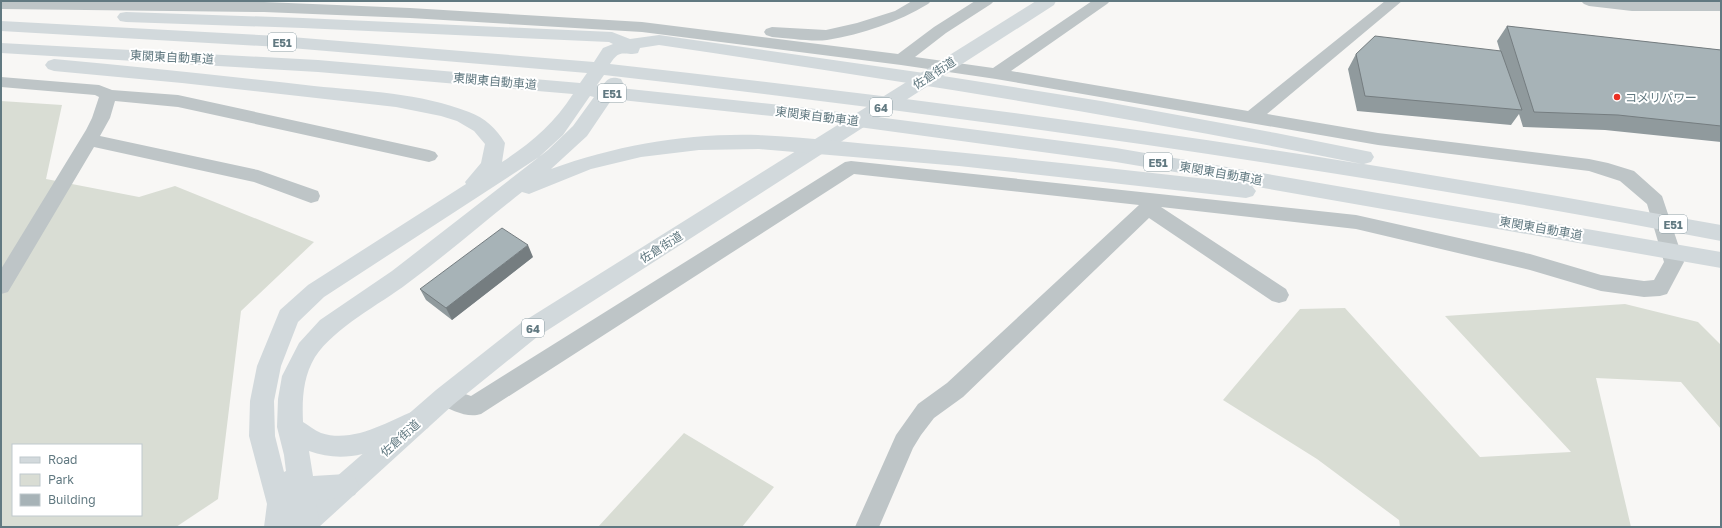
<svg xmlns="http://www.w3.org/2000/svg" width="1722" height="528" font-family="'Golos Text','Noto Sans JP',sans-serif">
  <rect width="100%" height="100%" fill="#f8f7f5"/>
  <path fill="#d9ddd4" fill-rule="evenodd" d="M1,101L62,105L46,179L139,197L175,186L314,242L241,311L218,499L176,527H1ZM13,445H141V515H13Z
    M1625,304L1698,322L1721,345V429L1681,382L1596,378L1631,527H1400L1399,520L1317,459L1223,400L1300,309L1345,308L1480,457L1571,452L1445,316Z
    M684,433L774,487L742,527H598Z"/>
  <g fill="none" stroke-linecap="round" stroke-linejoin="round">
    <path fill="#bec5c7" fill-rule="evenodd" d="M1,1L264,2L410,8L642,22L898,54L934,27L975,1H994L991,4L946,33L915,57L993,68L1092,1H1110L1107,4L1011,71L1248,111L1385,1H1402L1267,114L1378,133L1589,159L1608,163L1634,171L1662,196L1684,262L1667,294L1660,296L1644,297L1601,291L1530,270L1356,229L1161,207L1286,289L1289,295L1286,301L1279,303L1272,301L1149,218L963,397L934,418L921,435L913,448L879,527H855L896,435L918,404L947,383L1139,205L854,174L481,414C467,419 451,409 437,404L434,397L437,390L445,387L471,396L845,162L851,161L1356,215L1530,254L1601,275L1644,281L1654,280L1664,262L1647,204L1620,181L1589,171L1378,145L996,79L901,65L642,32L410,18L264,12L1,9Z
      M912,1H931L928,4C898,22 863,34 827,40C812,42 788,38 772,37L766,35L764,32L766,29L772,27L826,30L857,23L895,11Z
      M1581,1H1721V11H1632L1589,6L1584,4Z
      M1,77L99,85L112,90L178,95L429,150L435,152L438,156L435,160L429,162L178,107L115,101L110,118L100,136L258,170L318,191L320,196L318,201L311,203L254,182L94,147L8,292L1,294V269L86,130L92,118L99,97L95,95L1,87Z"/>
    <path fill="#d2d9dc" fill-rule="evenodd" d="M1036,1H1056L1054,5L537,337L454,404L319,527H285L289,518L436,390L521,323Z"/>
    <path fill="#d2d9dc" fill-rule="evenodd" d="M126,12L303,18L612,32L630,39L659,35L924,73L1101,101L1276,133L1371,152L1374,157L1371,162L1364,164L1557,196L1721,225V241C1351,170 978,118 604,75L597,85L602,86C608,78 611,76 621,79L623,83L620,88L800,107L1116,148L1721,252V268L1252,186L1256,191L1253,196L1246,198L959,166L759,149L699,150L641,157L591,169L529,194L522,192C484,222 447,254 408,283C379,305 335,327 315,357C303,377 302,399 303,422C308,425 314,430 321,433C355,444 389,420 419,409L428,412L432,420L428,428C389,446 352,467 309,451L313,476L346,474L355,477L359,486L355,495L346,498L316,500L319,521L316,527H294L292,522V527H264L267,504L249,436L250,401L257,366L280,310L308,285L466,184L465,182L481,163L485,144L474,131L457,121L441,116L396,107L182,83L54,71L48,69L45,65L48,61L54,59C141,67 227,76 314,86C365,91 421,93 469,112C485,118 496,128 505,143L502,162C531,143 554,124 573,94L318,72L1,53V43L318,60L580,83L587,73L279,47L1,31V21L279,36L594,62L603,48L613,44L609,42L303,28L126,22L120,21L117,17L120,13ZM659,45C894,80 1129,116 1362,164C1113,124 862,92 610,64C621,47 624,57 638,53L640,48ZM590,96L594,97L573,126L548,150L392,271L320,320L299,343L282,376L278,399L277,427L284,455L286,471L284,472L275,436L274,401L281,366L298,322L324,297L539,157L563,135ZM612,99L800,119L1116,162L1234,182C1124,170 1013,157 903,147C855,143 806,137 758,135C687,133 618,145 551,169L587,136Z"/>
  </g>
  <path fill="#909a9d" d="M1507,26L1721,50V142L1605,130L1523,127L1519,114L1511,125L1357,111L1348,69L1356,54L1500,51L1497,41Z
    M533,257L452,320L426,300L420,289Z"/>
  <path fill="#757d80" d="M528,245L533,257L452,320L446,308Z"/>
  <path fill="#a7b3b7" stroke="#757d80" d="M1507,26L1721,50V126L1618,115L1534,112Z
    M1375,36L1501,51L1522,110L1365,96L1356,54Z
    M502,228L528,245L446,308L420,289Z"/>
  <circle fill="#eb2f22" stroke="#fff" stroke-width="1.5" cx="1617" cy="97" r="4"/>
  <g text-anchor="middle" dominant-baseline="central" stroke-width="4" stroke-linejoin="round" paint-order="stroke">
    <g fill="#fff" stroke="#90a1a7" stroke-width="1">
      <rect x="268" y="33" width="28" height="18" rx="3"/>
      <rect x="598" y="84" width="28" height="18" rx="3"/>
      <rect x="870" y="98" width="22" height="18" rx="3"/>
      <rect x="1144" y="153" width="28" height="18" rx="3"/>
      <rect x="1659" y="215" width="28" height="18" rx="3"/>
      <rect x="522" y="319" width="22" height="18" rx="3"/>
    </g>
    <g font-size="11" font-weight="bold" fill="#617981">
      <text x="282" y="42">E51</text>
      <text x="612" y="93">E51</text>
      <text x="881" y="107">64</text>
      <text x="1158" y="162">E51</text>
      <text x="1673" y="224">E51</text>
      <text x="533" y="328">64</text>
    </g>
    <g font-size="12" fill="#617981" stroke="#fff">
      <text transform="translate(172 57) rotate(3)">東関東自動車道</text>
      <text transform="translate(934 73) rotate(-33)">佐倉街道</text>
      <text transform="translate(495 81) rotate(5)">東関東自動車道</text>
      <text transform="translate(817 116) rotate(7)">東関東自動車道</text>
      <text transform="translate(1221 173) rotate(10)">東関東自動車道</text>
      <text transform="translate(1541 228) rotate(10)">東関東自動車道</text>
      <text transform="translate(661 247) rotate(-32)">佐倉街道</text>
      <text transform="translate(400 438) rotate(-42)">佐倉街道</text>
    </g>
    <g font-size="12" fill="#617981" stroke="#fff" text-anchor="start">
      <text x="1625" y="97">コメリパワー</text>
    </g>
  </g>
  <rect width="1722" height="528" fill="none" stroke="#617981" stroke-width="4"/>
  <rect x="12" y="444" width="130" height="72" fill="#ffffff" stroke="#c0c9cd"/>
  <rect x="20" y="457" width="20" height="6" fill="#d2d9dc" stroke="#c0c9cd"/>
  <text x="48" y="464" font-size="12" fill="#617981">Road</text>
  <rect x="20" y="474" width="20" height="12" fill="#d9ddd4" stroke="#c0c9cd"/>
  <text x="48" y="484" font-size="12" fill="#617981">Park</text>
  <rect x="20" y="494" width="20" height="12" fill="#a7b3b7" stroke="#c0c9cd"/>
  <text x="48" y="504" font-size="12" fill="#617981">Building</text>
</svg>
